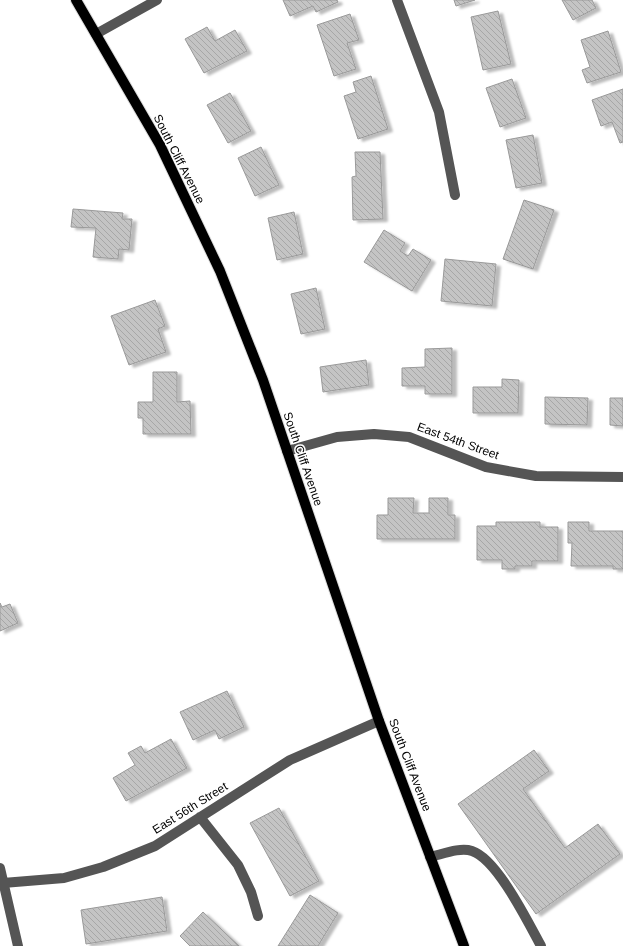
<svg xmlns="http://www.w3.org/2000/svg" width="623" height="946" font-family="Arial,sans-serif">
  <defs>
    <pattern id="building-back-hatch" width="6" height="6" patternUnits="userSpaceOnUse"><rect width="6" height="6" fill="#c4c4c4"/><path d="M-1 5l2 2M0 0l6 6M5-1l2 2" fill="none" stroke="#a7a7a7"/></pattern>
    <filter id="shadow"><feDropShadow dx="4.5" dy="2.5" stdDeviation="1" flood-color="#0004"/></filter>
  </defs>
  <rect width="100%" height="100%" fill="#fff"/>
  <path fill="url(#building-back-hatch)" stroke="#999" filter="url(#shadow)" d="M283,0H337L338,2L316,12L313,6L290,16Z
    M454,0H475L456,6Z
    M562,0H592L596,8L573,20Z
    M498,11L511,64L483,70L471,17Z
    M350,14L359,40L347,43L356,69L334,76L317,25Z
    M207,27L215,41L235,30L247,51L204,73L185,39Z
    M608,31L621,72L587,83L582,70L590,67L581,40Z
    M371,76L388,129L358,139L344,96L356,92L353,82Z
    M512,79L526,118L500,127L486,88Z
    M623,89V142L620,143L612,122L601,126L592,100Z
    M230,93L251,131L228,143L207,105Z
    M533,135L542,183L516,188L506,140Z
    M261,147L279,185L255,196L238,158Z
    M355,152H380L383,219L353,220L352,177L356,176Z
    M524,200L554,210L533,269L503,259Z
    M73,209L123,213L122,219H132L129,250L119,249L118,259L93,257L96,228L71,227Z
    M294,212L303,254L277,260L268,218Z
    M384,230L405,243L400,251L408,256L413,249L431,260L412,291L364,262Z
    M445,259L496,264L492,306L441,301Z
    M316,288L325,329L301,334L291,294Z
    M155,300L165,326L158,329L166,352L129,365L111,316Z
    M452,348V394H425V386H402V368L425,367V349Z
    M366,360L369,385L323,392L320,367Z
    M153,372H177V402L190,401L191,434H143V418H138V402H153Z
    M502,379L519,380L518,413H473V387H502Z
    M545,397L588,398L587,425L545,424Z
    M610,398H623V426L610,425Z
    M388,498H414L413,513H429V498H448V515H455V539H377V515H388Z
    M496,522H540V527H558V561H532V566H515V569H502V560H477V526H496Z
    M568,522H589V531H623V569H613V566H571L572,543H568Z
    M0,603L2,607L10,604L18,623L0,631Z
    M227,691L244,727L219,739L215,730L193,740L180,712Z
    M171,739L187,768L126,801L113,778L135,765L128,753L141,746L145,753Z
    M534,750L549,771L523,789L565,848L598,824L620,854L536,914L458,804Z
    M279,808L319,881L290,896L250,823Z
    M310,895L338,913L318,946H278Z
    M162,897L167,931L86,944L81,910Z
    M203,912L239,946H190L180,936Z"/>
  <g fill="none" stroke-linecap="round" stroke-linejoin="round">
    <g stroke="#dbdbdb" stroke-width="12">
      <path id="major" d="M76,0L160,145L220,271L263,380L379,721L464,946"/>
    </g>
    <path stroke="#555" stroke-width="10" d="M397,0L439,112L455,195
      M96,34L157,0
      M287,451L337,437L374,434L409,437L486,467L536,476L623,477
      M200,817L238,865L251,892L258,916
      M430,857C443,854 460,847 472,851C497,859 528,922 541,946
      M0,868L18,946
      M3,883L64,878L103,867L155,846L290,760L379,721"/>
    <use href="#major" stroke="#000" stroke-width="10"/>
  </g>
  <g text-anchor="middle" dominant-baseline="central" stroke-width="3" stroke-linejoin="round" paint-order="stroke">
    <g font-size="12" fill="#000" stroke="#fff">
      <text transform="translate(179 159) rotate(63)">South Cliff Avenue</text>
      <text transform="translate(458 441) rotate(20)">East 54th Street</text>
      <text transform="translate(303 459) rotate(71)">South Cliff Avenue</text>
      <text transform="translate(410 765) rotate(69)">South Cliff Avenue</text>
      <text transform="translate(190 808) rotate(-32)">East 56th Street</text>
    </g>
  </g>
</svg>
